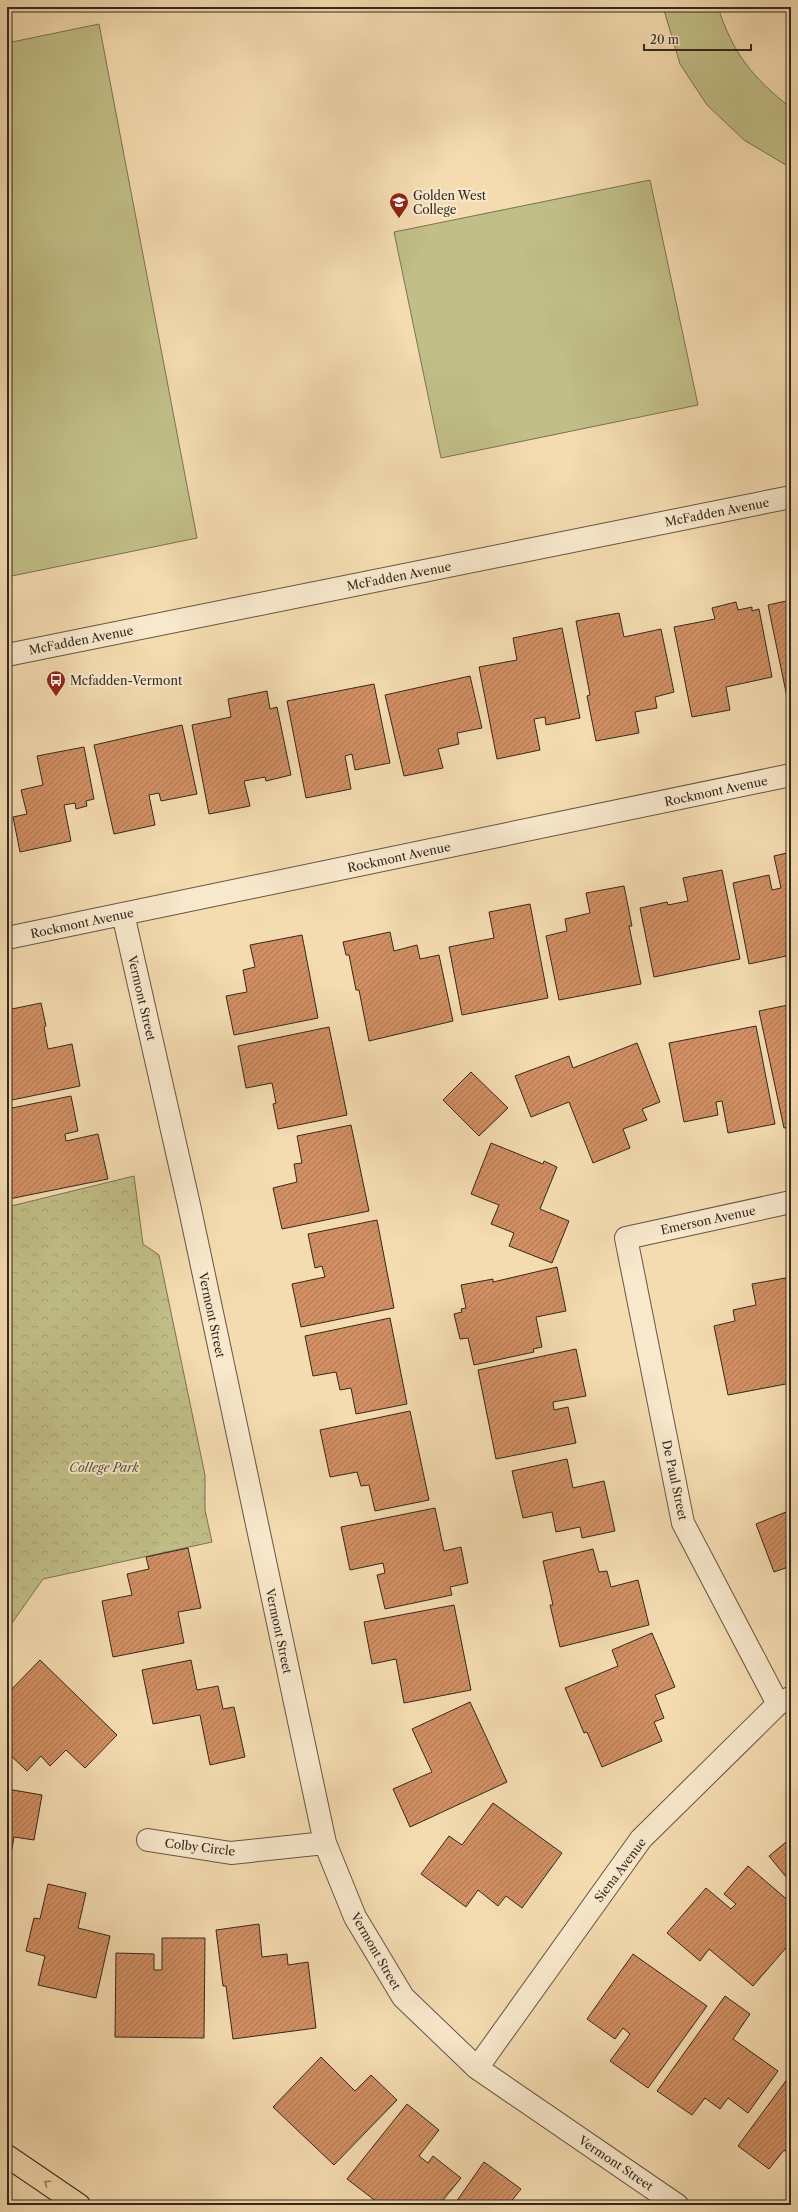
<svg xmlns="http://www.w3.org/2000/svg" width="798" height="2212" font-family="'Libre Caslon Text',serif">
  <defs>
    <pattern id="forest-crowns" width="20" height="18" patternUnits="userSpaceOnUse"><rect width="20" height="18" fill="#c1be87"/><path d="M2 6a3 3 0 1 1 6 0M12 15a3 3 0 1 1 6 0" fill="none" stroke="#a6a374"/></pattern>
    <pattern id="building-hatch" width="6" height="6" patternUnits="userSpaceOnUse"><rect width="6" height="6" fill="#d18f63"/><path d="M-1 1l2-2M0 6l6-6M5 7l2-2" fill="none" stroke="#aa7551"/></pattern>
  </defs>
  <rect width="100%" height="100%" fill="#f4dbb0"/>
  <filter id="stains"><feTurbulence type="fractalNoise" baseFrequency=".005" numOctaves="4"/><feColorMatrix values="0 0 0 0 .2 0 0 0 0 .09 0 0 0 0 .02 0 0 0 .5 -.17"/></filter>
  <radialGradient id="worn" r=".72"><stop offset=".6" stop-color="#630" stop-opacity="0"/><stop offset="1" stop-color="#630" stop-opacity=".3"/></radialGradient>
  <path fill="url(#forest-crowns)" stroke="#7a7353" d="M134,1176L143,1244L159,1255L205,1475V1510L212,1542L43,1579L7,1630V1207Z"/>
  <path fill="#c1be87" stroke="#7a7353" d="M663,7H718C733,54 753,78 791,108V168L744,140L707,105L680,64Z
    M99,24L197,538L7,577V43Z
    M650,180L698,405L441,458L394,232Z"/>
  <path fill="url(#building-hatch)" stroke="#34281f" d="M791,600V701L788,702L768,605Z
    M736,602L738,610L752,607V611L759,609L772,677L726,687L730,710L692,717L674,627L715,619L712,608Z
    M619,613L624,637L661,629L674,692L655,697L657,708L635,712L639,733L596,741L587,696L590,695L576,621Z
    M562,628L580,718L546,725L545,717L534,719L540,750L497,759L479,667L517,660L513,638Z
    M470,676L482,728L457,733L459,744L438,749L443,768L404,776L385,695Z
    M374,684L390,763L355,770L352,754L345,756L351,789L306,798L287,701Z
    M267,691L270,709L277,707L291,775L266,781L265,777L244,781L250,806L209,814L192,725L231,717L228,699Z
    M182,725L197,794L161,801L159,793L149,795L155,825L114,834L94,745Z
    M84,747L94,799L86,801L87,806L76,809L75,803L64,805L71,841L20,852L13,817L27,814L21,790L43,785L37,756Z
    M791,852V955L749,964L733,883L769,875L772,890L781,888L774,856Z
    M722,870L740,959L654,977L640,908L667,902L668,905L688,901L683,878Z
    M624,886L632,926H629L641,984L559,1000L546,936L567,931L565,919L590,913L586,893Z
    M530,904L548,998L462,1015L449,947L494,938L489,912Z
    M390,932L394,951L417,945L420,959L439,955L453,1021L369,1041L359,990H356L349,955H346L343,942Z
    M302,935L318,1018L234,1035L226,996L247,992L243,970L255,967L250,945Z
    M41,1003L46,1026L44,1027L48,1049L72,1044L80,1086L7,1101V1010Z
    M788,1005L789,1014H791V1127L784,1128L759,1011Z
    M756,1026L775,1124L728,1133L722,1101L716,1102L718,1115L684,1122L669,1043Z
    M329,1027L347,1115L278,1129L273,1104L276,1103L272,1083L246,1088L238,1046Z
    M637,1043L660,1102L642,1109L647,1120L623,1129L630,1148L593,1163L569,1102L531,1117L515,1076L569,1056L573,1068Z
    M471,1072L508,1108L479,1136L443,1100Z
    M71,1096L78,1131L65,1134L66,1141L98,1134L108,1179L9,1199L7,1187V1109Z
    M351,1125L369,1211L282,1229L273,1188L297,1182L294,1164L302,1163L297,1136Z
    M491,1143L543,1164L544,1161L557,1167L540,1209L569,1221L552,1263L509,1246L514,1233L491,1224L499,1205L471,1194Z
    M377,1220L394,1308L301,1327L292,1284L325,1277L322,1266L315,1268L308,1234Z
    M557,1267L566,1311L536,1317L542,1347L533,1349L534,1352L474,1365L468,1338L460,1339L454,1314L462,1312L461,1309L466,1308L461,1285L493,1279V1282Z
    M791,1277V1383L728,1395L714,1326L735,1321L733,1310L756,1305L752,1284Z
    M390,1318L407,1404L356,1414L351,1388L340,1390L336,1372L313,1376L305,1336Z
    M576,1349L586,1396L553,1402L554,1410L568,1407L576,1443L496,1459L478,1370Z
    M410,1411L429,1500L375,1511L369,1485L361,1486L357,1472L330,1477L320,1430Z
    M567,1459L573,1488L604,1481L615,1531L582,1538L580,1527L556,1532L552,1512L523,1518L512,1471Z
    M435,1508L444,1551L461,1547L468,1583L450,1587L452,1595L385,1609L377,1575L385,1573L383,1563L350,1570L341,1527Z
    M791,1510V1566L774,1572L756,1524Z
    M188,1548L201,1608L178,1612L184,1643L113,1657L102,1601L132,1595L127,1574L149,1569L146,1557Z
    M593,1549L599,1572L607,1571L611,1587L638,1580L649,1625L560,1647L550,1605H553L543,1561Z
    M454,1605L471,1690L404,1703L396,1659L372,1664L364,1622Z
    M652,1633L675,1687L655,1695L664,1718L654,1722L662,1741L602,1767L587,1732L584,1733L565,1688L618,1666L612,1650Z
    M40,1660L117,1735L85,1768L66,1750L50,1766L41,1756L27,1771L7,1752V1694Z
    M191,1660L197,1690L218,1686L223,1709L234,1707L245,1757L210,1765L200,1715L153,1724L142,1670Z
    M470,1702L507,1782L410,1827L393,1789L432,1772L412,1729Z
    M7,1789L42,1795L34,1840L14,1837L11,1854L7,1853Z
    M493,1803L562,1853L522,1908L506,1896L498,1906L478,1890L466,1907L421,1874L449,1836L462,1845Z
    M791,1838V1883L769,1856Z
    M748,1866L791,1903V1942L753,1986L709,1949L700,1961L667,1933L706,1888L731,1909L736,1904L724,1894Z
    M48,1884L86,1893L78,1928L110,1936L96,1998L38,1985L45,1956L26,1951L34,1918L40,1919Z
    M259,1924L262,1957L287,1954L288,1965L308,1962L316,2028L233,2039L226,1986H223L216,1930Z
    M162,1938H205L204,2038L115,2037L116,1953L154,1954V1970H162Z
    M633,1954L707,2006L648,2088L610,2061L630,2034L623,2028L615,2039L587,2019Z
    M725,1996L750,2014L733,2039L778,2071L748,2113L728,2098L720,2109L705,2098L692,2115L657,2091Z
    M321,2057L355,2091L371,2075L397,2100L334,2165L273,2107Z
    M791,2074V2155L784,2150L769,2169L738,2146Z
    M407,2104L439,2130L419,2156L428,2163L433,2156L461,2178L439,2205H381L347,2179Z
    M484,2162L521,2189L510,2203L513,2205H454Z"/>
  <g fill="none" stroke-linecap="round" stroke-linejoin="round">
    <g stroke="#645543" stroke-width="24">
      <path id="minor" d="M123,914L189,1205L325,1843L355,1917L403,1997L477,2068L677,2205
        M7,938L791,775
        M778,1704L683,1523L626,1238L791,1202
        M148,1840L231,1853L325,1843
        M477,2068L641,1839L778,1704L790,1698"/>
    </g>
    <g stroke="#645543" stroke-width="24">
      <path id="tertiary" d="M7,655L791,497"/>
    </g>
    <g stroke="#34281f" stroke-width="24">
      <path id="motorway" d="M7,2156L79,2205"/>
    </g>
    <use href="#minor" stroke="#f8e8cc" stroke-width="22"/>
    <use href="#tertiary" stroke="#f8e8cc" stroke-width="22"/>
    <use href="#motorway" stroke="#f4dbb0" stroke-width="22"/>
  </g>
  <defs><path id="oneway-chevron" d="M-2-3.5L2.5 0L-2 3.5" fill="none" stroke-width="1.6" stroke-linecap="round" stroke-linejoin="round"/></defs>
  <use stroke="#948268" href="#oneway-chevron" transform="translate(47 2183) rotate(-146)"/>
  <defs>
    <g id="university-pin" transform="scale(1)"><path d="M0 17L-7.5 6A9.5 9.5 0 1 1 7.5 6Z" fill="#8f2418" stroke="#f8e8cc"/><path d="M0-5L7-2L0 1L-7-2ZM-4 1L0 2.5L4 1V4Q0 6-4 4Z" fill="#fff"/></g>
    <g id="bus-pin" transform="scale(1)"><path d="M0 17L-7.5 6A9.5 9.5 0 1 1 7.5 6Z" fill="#8f2418" stroke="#f8e8cc"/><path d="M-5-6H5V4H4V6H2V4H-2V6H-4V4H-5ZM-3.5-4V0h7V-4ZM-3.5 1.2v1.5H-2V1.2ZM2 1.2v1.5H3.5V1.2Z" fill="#fff"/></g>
  </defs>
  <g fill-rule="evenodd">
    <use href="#university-pin" x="399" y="202"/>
    <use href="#bus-pin" x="56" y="680"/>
  </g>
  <g text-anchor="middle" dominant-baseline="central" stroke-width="4" stroke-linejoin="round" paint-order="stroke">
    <g font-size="12" fill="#34281f" stroke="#f8e8cc" text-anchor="start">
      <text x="413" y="195">Golden West<tspan x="413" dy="14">College</tspan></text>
      <text x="70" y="680">Mcfadden-Vermont</text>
    </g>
    <g font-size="12" fill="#34281f" stroke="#f8e8cc">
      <text transform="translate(717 512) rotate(-11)">McFadden Avenue</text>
      <text transform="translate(399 576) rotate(-11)">McFadden Avenue</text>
      <text transform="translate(81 640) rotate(-11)">McFadden Avenue</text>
      <text transform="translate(716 791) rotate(-12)">Rockmont Avenue</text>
      <text transform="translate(399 857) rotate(-12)">Rockmont Avenue</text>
      <text transform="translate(82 923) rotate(-12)">Rockmont Avenue</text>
      <text transform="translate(142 998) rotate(77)">Vermont Street</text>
      <text transform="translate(708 1220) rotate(-12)">Emerson Avenue</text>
      <text transform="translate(212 1315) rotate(78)">Vermont Street</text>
      <text transform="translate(675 1480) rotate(78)">De Paul Street</text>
      <text transform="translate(279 1631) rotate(78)">Vermont Street</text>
      <text transform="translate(200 1847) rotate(7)">Colby Circle</text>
      <text transform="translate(620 1870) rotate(-53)">Siena Avenue</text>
      <text transform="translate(376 1951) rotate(60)">Vermont Street</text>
      <text transform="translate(616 2163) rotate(34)">Vermont Street</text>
    </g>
    <g font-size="12" font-style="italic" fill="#574e39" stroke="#f8e8cc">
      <text x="104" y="1467">College Park</text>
    </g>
  </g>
  <rect width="798" height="2212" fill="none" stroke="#f4dbb0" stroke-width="24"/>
  <rect x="8" y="8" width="782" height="2196" fill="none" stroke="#34281f" stroke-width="2"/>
  <rect x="12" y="12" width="774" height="2188" fill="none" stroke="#34281f"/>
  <path d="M644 44v6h107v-6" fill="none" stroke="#34281f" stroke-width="2"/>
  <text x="650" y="44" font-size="12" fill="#34281f" stroke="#f8e8cc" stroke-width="3" paint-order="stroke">20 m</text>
  <rect width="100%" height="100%" filter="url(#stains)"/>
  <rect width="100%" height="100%" fill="url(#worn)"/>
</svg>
